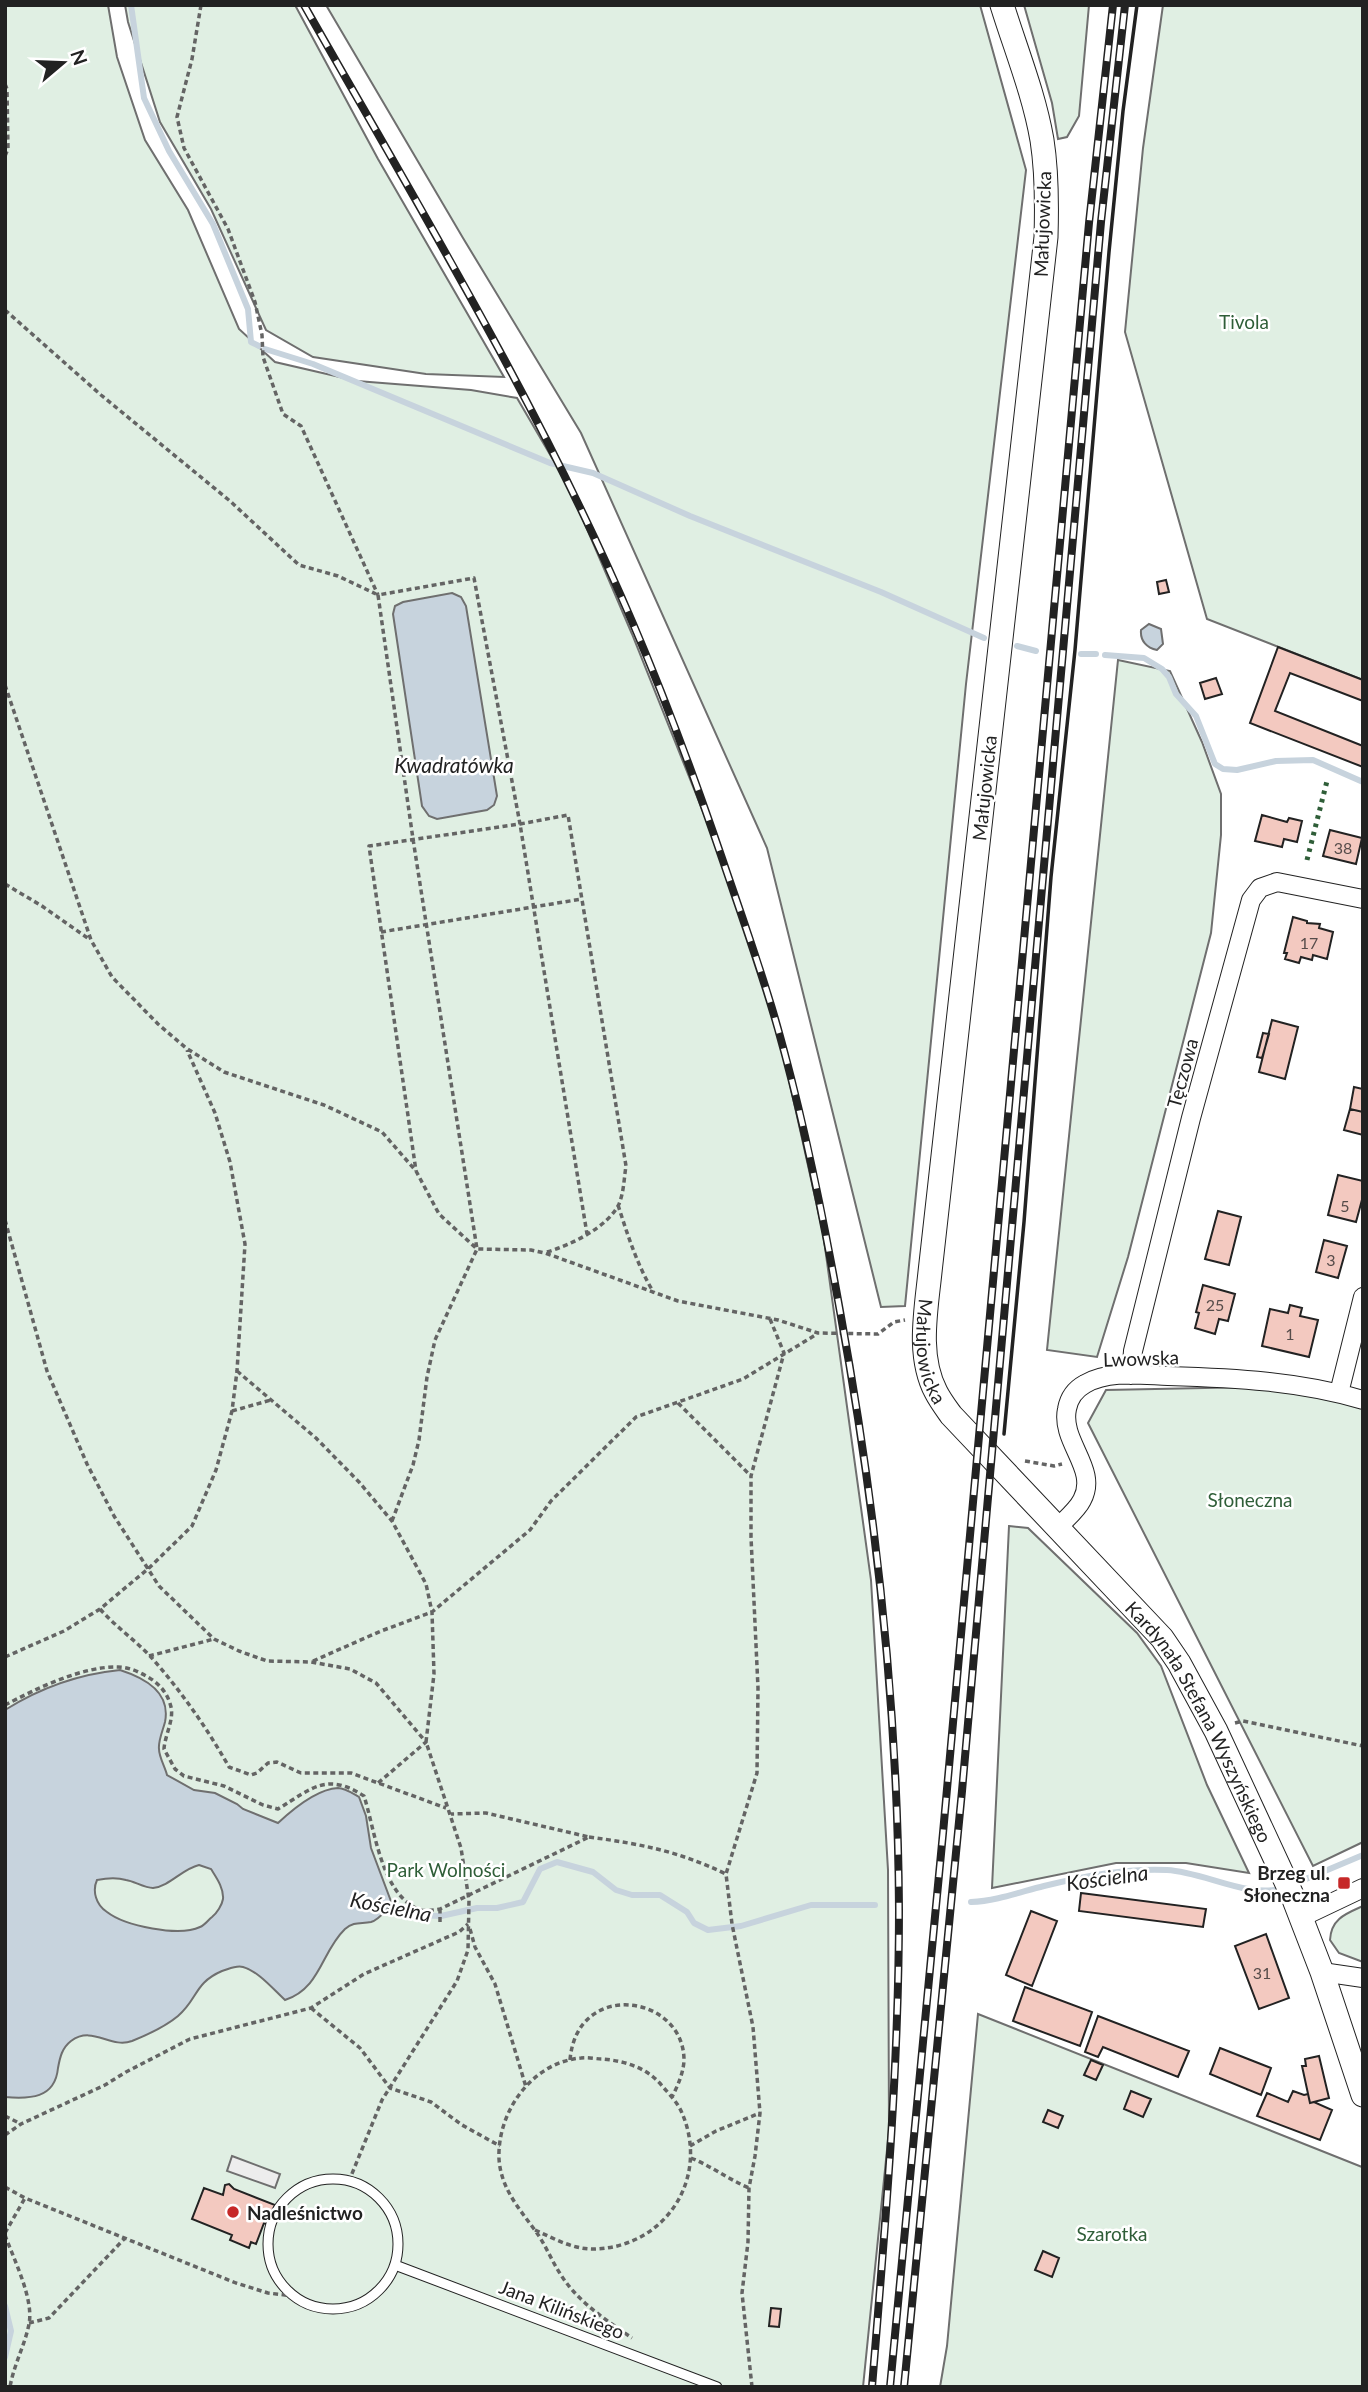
<svg xmlns="http://www.w3.org/2000/svg" width="1368" height="2392" font-family="Lato,sans-serif">
  <rect width="100%" height="100%" fill="#fff"/>
  <path fill="#e0efe3" stroke="#6f6f6f" stroke-width="2" d="M5,5H108L117,57L145,140L188,210L239,329L275,362L357,381L471,390L517,398L569,487L632,634L726,869L779,1035L823,1233L871,1580L888,1870L889,2130L863,2387H5Z
    M125,5H295L378,159L504,377L426,374L313,357L266,330L211,209L160,122L128,22Z
    M326,5H980L1026,170L966,684L905,1306L881,1307L767,848L581,433L463,238Z
    M1024,5H1089L1079,116L1067,137L1058,139L1052,103Z
    M1163,5H1363V680L1207,619L1125,332L1143,148Z
    M1118,660L1170,671L1202,742L1221,794V835L1211,933L1128,1257L1097,1357L1047,1350Z
    M1254,1387L1334,1398L1363,1407V1842L1313,1866L1088,1423L1106,1390Z
    M1009,1526L1028,1528L1137,1633L1161,1666L1207,1785L1249,1873L1186,1863H1116L992,1888Z
    M1363,1906V1962L1339,1953L1330,1940C1331,1919 1345,1914 1363,1906Z
    M978,2014L1362,2167L1363,2387H940L947,2346Z"/>
  <path fill="#ededed" stroke="#6f6f6f" stroke-width="2" d="M232,2156L280,2174L275,2188L227,2171Z"/>
  <path fill="#c7d3dd" stroke="#6f6f6f" stroke-width="2" fill-rule="evenodd" d="M452,593L461,597L466,606L497,796L494,805L487,810L437,819L429,816L422,806L393,614L395,606L403,602Z
    M1149,624L1161,629L1163,644L1157,650C1147,648 1140,641 1141,630Z
    M120,1670C145,1678 171,1692 165,1722C163,1730 158,1741 159,1749C159,1757 165,1767 167,1775L194,1790L215,1793L237,1804L243,1809L278,1823C293,1809 317,1789 338,1788C345,1788 352,1793 359,1797L366,1816L371,1848L392,1904C386,1910 379,1920 371,1922C361,1924 354,1921 345,1929C321,1952 321,1988 285,2000C273,1989 258,1971 243,1967C236,1965 229,1969 222,1971C194,1983 198,1999 178,2016C166,2026 147,2035 132,2041C110,2049 93,2025 71,2041C62,2048 60,2057 58,2068C55,2099 29,2099 5,2097V1710C40,1688 80,1674 120,1670ZM199,1865L211,1869C216,1877 224,1888 223,1899C222,1905 217,1913 212,1917C208,1920 205,1925 200,1927C179,1937 125,1926 107,1912C96,1905 92,1891 97,1880C107,1878 116,1877 126,1880C134,1881 144,1888 153,1888C170,1886 182,1869 199,1865Z"/>
  <g fill="none" stroke-linecap="round" stroke-linejoin="round">
    <path stroke="#c7d3dd" stroke-width="6" d="M131,5L144,98L169,151L213,224L248,309L251,342L259,346
      M265,349L313,364L550,463L593,473L690,516L881,592L984,638
      M1017,646L1036,651
      M1081,654H1096
      M1105,655L1144,658L1162,669L1169,677L1176,694L1196,716L1215,764L1223,769L1237,770L1276,761L1313,760L1363,782
      M1294,1884L1363,1855
      M971,1902C996,1901 1020,1892 1044,1886C1085,1876 1126,1868 1167,1870C1205,1872 1247,1899 1284,1888
      M385,1903L416,1915L441,1916L477,1908H497L523,1902L540,1869L557,1862L593,1872L616,1890L632,1895H660L687,1912L694,1923L708,1930L741,1926L811,1905H875
      M5,2306L11,2331L5,2357"/>
  </g>
  <path fill="#f3c9c0" stroke="#222" stroke-width="2" d="M1166,580L1169,592L1159,594L1157,582Z
    M1278,647L1363,680V701L1290,673L1275,711L1363,746V767L1250,723Z
    M1216,678L1222,694L1205,699L1200,683Z
    M1262,815L1287,822L1289,818L1302,821L1297,842L1284,839L1282,847L1255,841Z
    M1330,830L1362,838L1356,864L1323,856Z
    M1293,917L1307,921V923L1320,924L1319,928L1333,932L1327,959L1313,955L1312,960L1301,957L1299,963L1285,959L1287,953H1284Z
    M1272,1020L1298,1027L1285,1079L1259,1072Z
    M1263,1033L1269,1034L1262,1058L1257,1057Z
    M1354,1087L1363,1089V1112L1350,1109Z
    M1350,1109L1363,1112V1135L1344,1130Z
    M1338,1175L1363,1181V1196L1356,1222L1328,1215Z
    M1218,1211L1241,1217L1229,1265L1205,1259Z
    M1324,1240L1347,1246L1338,1278L1316,1272Z
    M1203,1285L1235,1294L1228,1321L1219,1319L1215,1334L1195,1328L1199,1313L1196,1312Z
    M1290,1305L1302,1308L1300,1316L1318,1320L1309,1357L1262,1346L1270,1309L1288,1313Z
    M1081,1893L1206,1909L1203,1927L1079,1911Z
    M1031,1911L1057,1921L1032,1986L1006,1975Z
    M1266,1934L1289,1998L1259,2009L1235,1946Z
    M1025,1987L1092,2012L1080,2046L1013,2021Z
    M1098,2016L1189,2051L1178,2077L1103,2047L1098,2057L1085,2052Z
    M1220,2048L1271,2068L1261,2095L1210,2074Z
    M1319,2056L1329,2098L1310,2103L1302,2066H1306L1305,2059Z
    M1091,2060L1103,2065L1096,2080L1084,2075Z
    M1131,2091L1151,2099L1143,2117L1124,2109Z
    M1293,2091L1304,2095L1308,2094L1310,2103L1314,2102L1332,2110L1320,2140L1257,2116L1267,2093L1288,2102Z
    M1048,2110L1063,2116L1058,2128L1043,2122Z
    M229,2184L234,2189L275,2205L267,2224L264,2223L256,2244L251,2242L249,2248L230,2240L232,2235L192,2219L204,2188L223,2195L225,2185Z
    M1043,2251L1059,2258L1052,2277L1035,2270Z
    M771,2308L781,2309L779,2327L769,2326Z"/>
  <g fill="none" stroke-linecap="round" stroke-linejoin="round">
    <g stroke="#222" stroke-width="11">
      <path id="service" d="M268 2244a65 65 0 1 1 130 0a65 65 0 1 1-130 0Z
        M395,2265L717,2387"/>
    </g>
    <g stroke="#222" stroke-width="20">
      <path id="minor" d="M1131,1375L1133,1351L1191,1118L1251,900L1260,888L1277,882L1363,899
        M1339,1393L1363,1297
        M1058,1527C1066,1519 1077,1510 1082,1500C1099,1469 1060,1442 1067,1409C1069,1398 1074,1390 1085,1384C1108,1370 1142,1375 1168,1376C1234,1378 1300,1381 1363,1400
        M1302,1917L1363,1888
        M1322,1972L1363,1978"/>
    </g>
    <g stroke="#222" stroke-width="25">
      <g id="tertiary">
        <path id="s1" d="M1002,5C1016,50 1034,94 1042,140C1047,172 1047,205 1046,237L930,1272C926,1311 917,1356 936,1392C940,1400 946,1408 951,1415L1162,1638L1179,1663L1216,1731L1293,1897L1322,1972L1363,2095"/>
      </g>
    </g>
    <path stroke="#646464" stroke-width="3.5" stroke-dasharray="5 3.5" stroke-linecap="butt" d="M201,5L192,59L177,117L184,148L228,229L255,302L262,335L263,357L283,414L301,426L378,595
      M5,84L7,89L8,149L5,156
      M5,310L101,395L230,501L299,565L338,576L376,594
      M5,685L91,940L112,977L158,1024L186,1048L224,1072L324,1105L382,1132L416,1171L439,1214L477,1249L531,1250L545,1253L678,1301L778,1320L818,1333L878,1334L894,1322L905,1320
      M5,884L42,906L89,939
      M381,932L582,899
      M618,1205C628,1236 637,1265 654,1293
      M5,1220L47,1371L87,1464L114,1516L159,1586L214,1639L239,1651L267,1661L311,1662L350,1669L376,1683L426,1742L378,1783
      M547,1252C571,1245 608,1227 619,1204C624,1192 624,1178 626,1166L568,815L520,824L587,1234
      M237,1371L316,1438L359,1482L392,1521L426,1584L432,1612L434,1674L426,1742L461,1848L469,1900L468,1950L457,1981L382,2100L349,2181
      M678,1403L751,1476
      M232,1411L271,1400
      M1025,1461L1054,1466L1062,1464
      M392,1521L413,1465L419,1440L427,1377L435,1340L477,1249L413,839L378,595L474,578L520,824L369,846L416,1171
      M100,1609C116,1627 135,1640 151,1657C181,1691 207,1728 229,1767L251,1775L257,1773L268,1763L277,1762L301,1773H351L446,1808
      M149,1656L214,1639
      M5,1657L64,1631L100,1609L149,1568L192,1526L216,1470L232,1411L237,1371L245,1244L230,1162L215,1113L187,1050
      M313,1661L381,1631L432,1612L530,1530L551,1501L636,1417L743,1379L817,1334
      M5,1705C36,1689 82,1666 118,1667C129,1667 139,1672 148,1677C160,1684 168,1694 171,1707C174,1720 165,1735 164,1749L175,1769L184,1776L224,1786L263,1805L278,1809C312,1788 327,1772 364,1796C375,1830 381,1893 418,1909C425,1912 433,1910 440,1909L589,1837L486,1813L451,1814
      M1235,1723L1243,1721L1363,1746
      M589,1837C641,1844 678,1851 726,1874
      M440,1922V1909
      M470,1929L475,1947L495,1984L526,2087
      M311,2008L360,2048L390,2088L431,2102L462,2125L500,2146
      M570,2060C577,1978 685,1995 684,2061C683,2074 678,2085 672,2097
      M5,2116L21,2124
      M5,2135L21,2124L105,2085L126,2072L190,2039L311,2008L364,1974L459,1932L468,1924
      M690,2146L716,2131L760,2113
      M691,2158C711,2166 728,2179 749,2188
      M5,2187L25,2198L236,2283L268,2293L293,2296
      M535,2230C555,2239 574,2250 596,2249C666,2246 710,2178 682,2113C678,2103 670,2095 663,2087C648,2068 626,2061 602,2059C596,2059 588,2057 581,2058C532,2062 497,2112 499,2159C501,2188 518,2207 534,2229C545,2243 551,2260 561,2275C578,2302 606,2320 632,2338
      M5,2233L25,2198
      M5,2235C14,2260 34,2299 29,2324C25,2345 14,2364 10,2387
      M29,2323L49,2318L125,2238
      M752,2387L742,2293L748,2242L749,2188L755,2156L760,2113L753,2027L732,1924L726,1874L757,1773L758,1688L751,1537V1476L784,1353L770,1319"/>
    <use href="#service" stroke="#fff" stroke-width="9"/>
    <use href="#minor" stroke="#fff" stroke-width="18"/>
    <use href="#tertiary" stroke="#fff" stroke-width="23"/>
    <g stroke="#222" stroke-width="8">
      <path id="rail" d="M304,5C420,209 542,410 634,626C667,703 696,782 723,861C742,917 762,972 778,1029C804,1121 823,1216 840,1311C876,1509 898,1708 899,1910C899,2069 885,2228 872,2387
        M890,2387L943,1833L1089,223L1113,5
        M904,2387L962,1791L1101,222L1125,5"/>
    </g>
    <use href="#rail" stroke="#fff" stroke-width="5" stroke-dasharray="16" stroke-linecap="butt"/>
    <path stroke="#2f5e38" stroke-width="5" stroke-dasharray="3.5 5" stroke-linecap="butt" d="M1307,860L1327,781"/>
    <path stroke="#222" stroke-width="3.5" d="M1004,1434L1024,1222L1051,877L1075,650L1109,252L1123,111L1137,5"/>
  </g>
  <g fill="#c62828" stroke="#fff" stroke-width="2.5">
    <rect x="1337" y="1876" width="14" height="14" rx="3.5"/>
    <circle cx="233" cy="2212" r="7"/>
  </g>
  <g text-anchor="middle" dominant-baseline="central" stroke-width="5" stroke-linejoin="round" paint-order="stroke">
    <g font-size="16" fill="#564c4a">
      <text x="1343" y="847">38</text>
      <text x="1309" y="942">17</text>
      <text x="1345" y="1205">5</text>
      <text x="1331" y="1259">3</text>
      <text x="1215" y="1304">25</text>
      <text x="1290" y="1333">1</text>
      <text x="1262" y="1972">31</text>
    </g>
    <g font-size="19" fill="#222" stroke="#fff">
      <text transform="translate(1042 224) rotate(-88)">Małujowicka</text>
      <text transform="translate(984 788) rotate(-84)">Małujowicka</text>
      <text transform="translate(1182 1073) rotate(-75)">Tęczowa</text>
      <text stroke="none"><textPath href="#s1" startOffset="1360">Małujowicka</textPath></text>
      <text transform="translate(1141 1358) rotate(-2)">Lwowska</text>
      <text stroke="none"><textPath href="#s1" startOffset="1827">Kardynała Stefana Wyszyńskiego</textPath></text>
      <text transform="translate(562 2309) rotate(21)">Jana Kilińskiego</text>
    </g>
    <g font-size="19" fill="#2f5e38" stroke="#fff">
      <text x="1244" y="321">Tivola</text>
      <text x="1250" y="1499">Słoneczna</text>
      <text x="446" y="1869">Park Wolności</text>
      <text x="1112" y="2233">Szarotka</text>
    </g>
    <g font-size="19" font-weight="bold" fill="#222" stroke="#fff" text-anchor="end">
      <text x="1330" y="1872">Brzeg ul.<tspan x="1330" dy="22">Słoneczna</tspan></text>
      <text x="247" y="2212" text-anchor="start">Nadleśnictwo</text>
    </g>
    <g font-size="21" font-style="italic" fill="#222" stroke="#fff">
      <text x="454" y="764">Kwadratówka</text>
      <text transform="translate(1107 1877) rotate(-8)">Kościelna</text>
      <text transform="translate(391 1906) rotate(11)">Kościelna</text>
    </g>
  </g>
  <rect width="1368" height="2392" fill="none" stroke="#222222" stroke-width="14"/>
  <g transform="translate(63 63) rotate(71)" stroke="#ffffff" stroke-width="5" paint-order="stroke">
  <path d="M0-5L12 26L0 18L-12 26Z" fill="#222222"/>
  <text y="-10" font-size="19" font-weight="bold" text-anchor="middle" fill="#222222">N</text>
  </g>
</svg>
